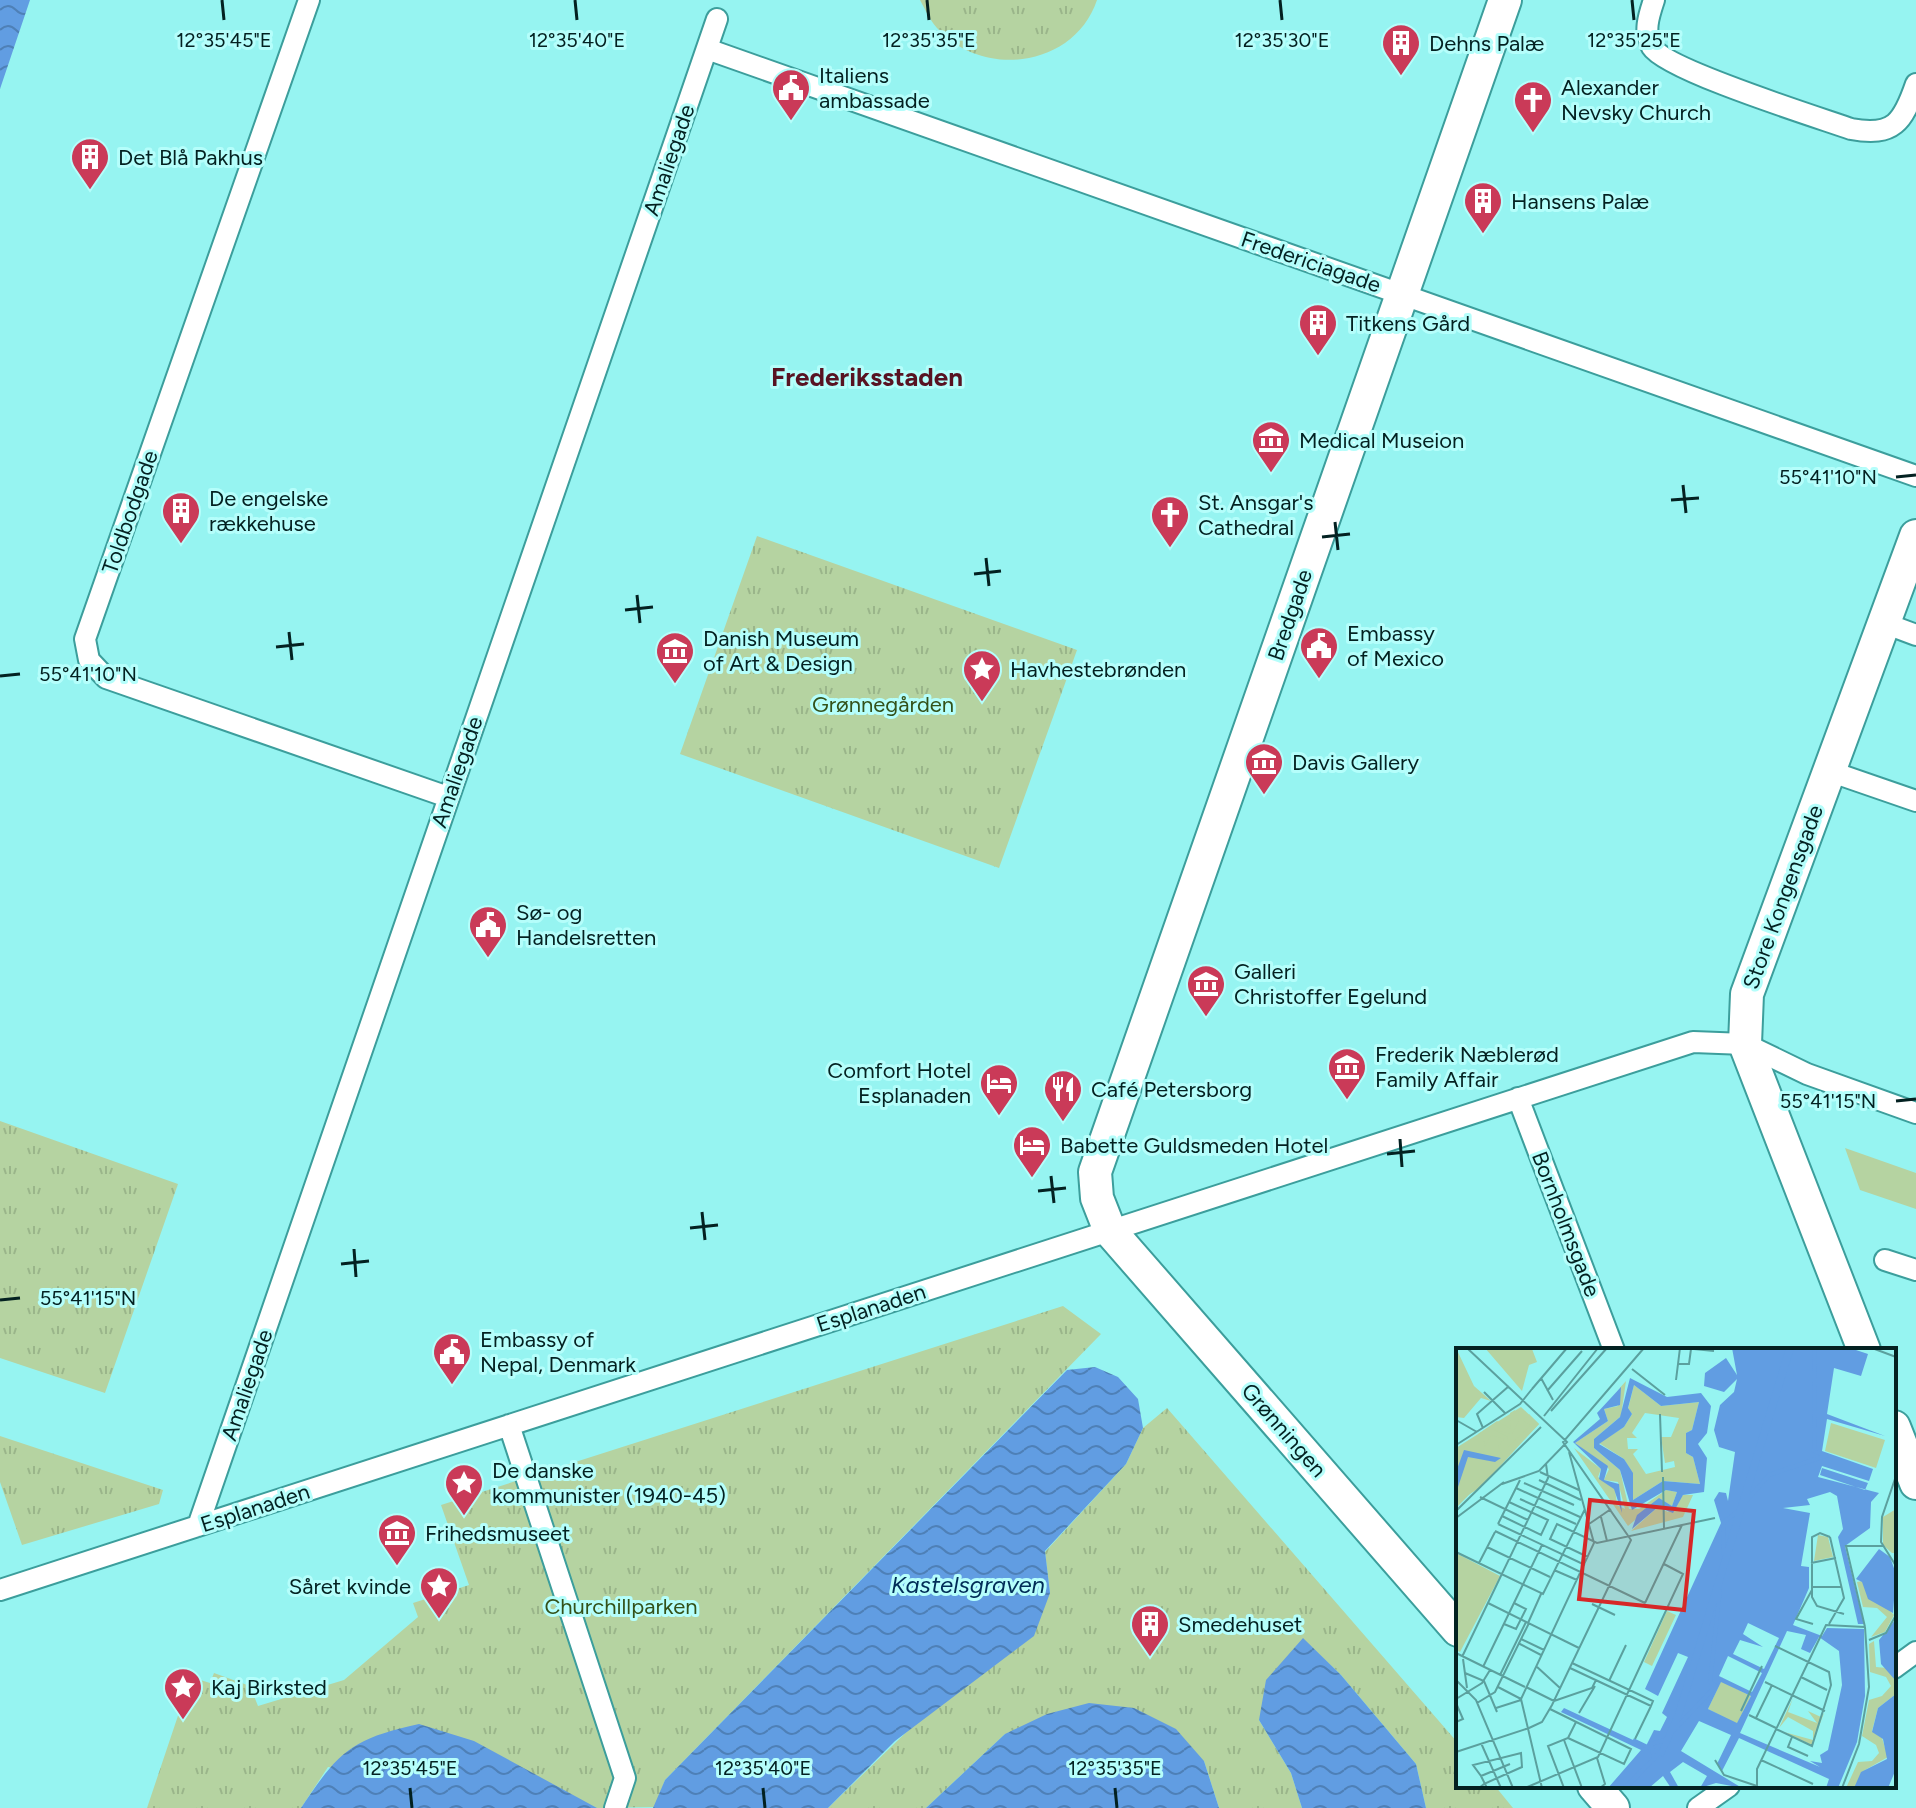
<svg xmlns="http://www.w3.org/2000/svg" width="1916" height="1808" font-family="Figtree,sans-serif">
  <defs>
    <pattern id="grass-tufts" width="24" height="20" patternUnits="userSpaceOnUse" patternTransform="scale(2)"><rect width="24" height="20" fill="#b5d3a1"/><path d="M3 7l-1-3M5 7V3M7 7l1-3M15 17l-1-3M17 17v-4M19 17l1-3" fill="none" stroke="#9ab58a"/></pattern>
    <pattern id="water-waves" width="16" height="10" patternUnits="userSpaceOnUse" patternTransform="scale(2)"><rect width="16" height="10" fill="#619de2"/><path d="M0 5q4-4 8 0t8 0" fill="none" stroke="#4e80b7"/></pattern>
  </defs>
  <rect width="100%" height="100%" fill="#96f4f1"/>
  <path fill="url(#grass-tufts)" d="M920,0H1097C1075,66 986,79 940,31C931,23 926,11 920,0Z
    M757,536L1077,650L999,868L680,754Z
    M0,1121L178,1184L105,1393L0,1358Z
    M1063,1306L1101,1334L665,1780L655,1807L597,1808L328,1767L301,1808H147L191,1677L210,1683L214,1673L250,1686L258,1706L344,1680L418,1617L413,1603L469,1585L441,1505Z
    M1167,1408L1458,1743V1786H1495L1513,1808H1426L1416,1764L1341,1675L1303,1639L1259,1720L1291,1773L1302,1808H1219L1204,1761L1005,1734L926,1808H828L1050,1593L1045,1552L1126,1464L1143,1428Z
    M0,1436L163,1490L159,1504L22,1545L0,1482Z"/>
  <path fill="#b5d3a1" d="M1845,1148L1916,1173V1209L1860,1190Z"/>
  <path fill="url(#water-waves)" d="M0,0H30L0,89Z
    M1095,1367L1118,1377L1138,1399L1143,1428L1126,1464L1045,1551L1050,1593L1034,1636L895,1741L828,1808H653L665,1780L1067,1370Z
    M1303,1638L1341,1675L1416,1764L1426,1808H1302L1291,1773L1259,1720L1266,1680Z
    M1089,1703L1134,1708L1176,1729L1204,1761L1219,1808H926L1005,1734L1047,1714Z
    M419,1724L474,1741L597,1808H301C339,1751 351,1739 419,1724Z"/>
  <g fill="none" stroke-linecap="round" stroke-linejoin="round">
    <g stroke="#3c9e9c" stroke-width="24">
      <path id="minor" d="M309,0L85,639L89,660L106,678L448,797
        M1654,0C1649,15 1643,32 1652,47C1666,70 1817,117 1851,129C1894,137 1903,122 1916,84
        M707,49L1916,476
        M1884,623L1916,635
        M1829,771L1916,801
        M1518,1098L1614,1350
        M1885,1260L1916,1270
        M509,1425L625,1778L615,1808
        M198,1526C370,1023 547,522 717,19
        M0,1590L1693,1042L1745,1044L1807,1074L1916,1113
        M1894,1668L1916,1652
        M1698,1808L1729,1786"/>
    </g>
    <g stroke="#3c9e9c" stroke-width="36">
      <path id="primary" d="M1864,1350L1745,1044L1747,994L1916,536
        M1894,1427L1916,1483
        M1458,1630L1110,1231L1097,1198L1095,1172L1505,0
        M1594,1786L1613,1808"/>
    </g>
    <use href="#minor" stroke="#fff" stroke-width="20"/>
    <use href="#primary" stroke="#fff" stroke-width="32"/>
  </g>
  <path fill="none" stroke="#032121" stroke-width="3" d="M222,0L224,20M575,0L577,20M927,0L929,20M1280,0L1282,20M1632,0L1634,20M1896,477L1916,475M1683,485L1686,513M1671,500L1699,498M1335,522L1338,550M1322,537L1350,534M986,558L989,586M974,574L1001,571M637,595L640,623M625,610L653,607M289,632L292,660M276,647L304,644M0,676L20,674M1896,1101L1916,1099M1400,1139L1402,1167M1387,1154L1415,1151M1051,1176L1054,1203M1038,1191L1066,1188M702,1212L705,1240M690,1228L718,1225M354,1249L356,1277M341,1264L369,1261M0,1300L20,1298M410,1788L412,1808M763,1788L765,1808M1115,1788L1117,1808"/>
  <defs>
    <g id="building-pin" transform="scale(2)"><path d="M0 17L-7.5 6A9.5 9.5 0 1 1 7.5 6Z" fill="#ca3a58" stroke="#b5fefb"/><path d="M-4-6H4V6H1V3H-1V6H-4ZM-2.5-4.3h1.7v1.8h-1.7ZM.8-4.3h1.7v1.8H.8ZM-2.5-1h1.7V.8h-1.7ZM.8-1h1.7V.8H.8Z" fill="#fff"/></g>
    <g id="civic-pin" transform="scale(2)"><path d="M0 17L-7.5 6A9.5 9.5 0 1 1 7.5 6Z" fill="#ca3a58" stroke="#b5fefb"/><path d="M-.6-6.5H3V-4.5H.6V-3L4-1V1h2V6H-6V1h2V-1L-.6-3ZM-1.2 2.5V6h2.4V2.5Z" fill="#fff"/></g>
    <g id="church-pin" transform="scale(2)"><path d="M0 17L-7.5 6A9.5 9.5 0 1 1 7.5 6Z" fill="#ca3a58" stroke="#b5fefb"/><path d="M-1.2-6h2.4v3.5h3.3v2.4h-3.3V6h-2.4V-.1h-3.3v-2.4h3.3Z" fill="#fff"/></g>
    <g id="museum-pin" transform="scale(2)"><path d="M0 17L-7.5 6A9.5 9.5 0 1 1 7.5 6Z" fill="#ca3a58" stroke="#b5fefb"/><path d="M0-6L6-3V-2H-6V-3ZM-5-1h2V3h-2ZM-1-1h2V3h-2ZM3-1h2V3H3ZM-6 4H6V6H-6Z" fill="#fff"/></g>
    <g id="sight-pin" transform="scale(2)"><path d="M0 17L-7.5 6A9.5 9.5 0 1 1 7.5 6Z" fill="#ca3a58" stroke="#b5fefb"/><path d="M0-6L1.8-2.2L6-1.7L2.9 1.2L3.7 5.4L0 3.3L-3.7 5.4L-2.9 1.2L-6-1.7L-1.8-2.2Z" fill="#fff"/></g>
    <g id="hotel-pin" transform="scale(2)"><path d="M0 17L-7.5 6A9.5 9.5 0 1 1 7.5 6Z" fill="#ca3a58" stroke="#b5fefb"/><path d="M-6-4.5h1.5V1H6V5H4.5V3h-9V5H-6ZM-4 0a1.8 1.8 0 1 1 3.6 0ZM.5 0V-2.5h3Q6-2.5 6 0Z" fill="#fff"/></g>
    <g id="restaurant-pin" transform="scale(2)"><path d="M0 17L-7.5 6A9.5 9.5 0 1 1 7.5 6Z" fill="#ca3a58" stroke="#b5fefb"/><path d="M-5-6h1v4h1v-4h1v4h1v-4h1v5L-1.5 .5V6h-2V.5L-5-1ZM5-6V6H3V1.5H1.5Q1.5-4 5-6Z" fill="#fff"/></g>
  </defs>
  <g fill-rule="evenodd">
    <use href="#building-pin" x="1401" y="43"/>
    <use href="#civic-pin" x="791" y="88"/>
    <use href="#church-pin" x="1533" y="100"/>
    <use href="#building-pin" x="90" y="157"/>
    <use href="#building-pin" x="1483" y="201"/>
    <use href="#building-pin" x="1318" y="323"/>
    <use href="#museum-pin" x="1271" y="440"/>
    <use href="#building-pin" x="181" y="511"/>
    <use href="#church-pin" x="1170" y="515"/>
    <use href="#civic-pin" x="1319" y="646"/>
    <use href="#museum-pin" x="675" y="651"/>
    <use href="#sight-pin" x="982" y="669"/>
    <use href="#museum-pin" x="1264" y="762"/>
    <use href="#civic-pin" x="488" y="925"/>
    <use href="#museum-pin" x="1206" y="984"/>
    <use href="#museum-pin" x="1347" y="1067"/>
    <use href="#hotel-pin" x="999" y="1083"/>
    <use href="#restaurant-pin" x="1063" y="1089"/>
    <use href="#hotel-pin" x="1032" y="1145"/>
    <use href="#civic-pin" x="452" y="1352"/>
    <use href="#sight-pin" x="464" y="1483"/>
    <use href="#museum-pin" x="397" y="1533"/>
    <use href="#sight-pin" x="439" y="1586"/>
    <use href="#building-pin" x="1150" y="1624"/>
    <use href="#sight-pin" x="183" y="1687"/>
  </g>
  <g text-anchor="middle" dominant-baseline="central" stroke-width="6" stroke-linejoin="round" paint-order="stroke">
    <g font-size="22" fill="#032121" stroke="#b5fefb" text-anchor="start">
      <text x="1429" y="43">Dehns Palæ</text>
      <text x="819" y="75">Italiens<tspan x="819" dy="25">ambassade</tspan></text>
      <text x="1561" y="87">Alexander<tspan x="1561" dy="25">Nevsky Church</tspan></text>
      <text x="118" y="157">Det Blå Pakhus</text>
      <text x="1511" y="201">Hansens Palæ</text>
      <text x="1346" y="323">Titkens Gård</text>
      <text x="1299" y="440">Medical Museion</text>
      <text x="209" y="498">De engelske<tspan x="209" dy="25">rækkehuse</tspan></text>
      <text x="1198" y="502">St. Ansgar's<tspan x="1198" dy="25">Cathedral</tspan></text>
      <text x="1347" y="633">Embassy<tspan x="1347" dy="25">of Mexico</tspan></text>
      <text x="703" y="638">Danish Museum<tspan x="703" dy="25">of Art &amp; Design</tspan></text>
      <text x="1010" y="669">Havhestebrønden</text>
      <text x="1292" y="762">Davis Gallery</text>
      <text x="516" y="912">Sø- og<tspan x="516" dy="25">Handelsretten</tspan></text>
      <text x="1234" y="971">Galleri<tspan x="1234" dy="25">Christoffer Egelund</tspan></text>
      <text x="1375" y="1054">Frederik Næblerød<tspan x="1375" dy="25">Family Affair</tspan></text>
      <text x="971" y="1070" text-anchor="end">Comfort Hotel<tspan x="971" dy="25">Esplanaden</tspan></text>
      <text x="1091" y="1089">Café Petersborg</text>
      <text x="1060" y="1145">Babette Guldsmeden Hotel</text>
      <text x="480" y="1339">Embassy of<tspan x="480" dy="25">Nepal, Denmark</tspan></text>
      <text x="492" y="1470">De danske<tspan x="492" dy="25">kommunister (1940-45)</tspan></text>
      <text x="425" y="1533">Frihedsmuseet</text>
      <text x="411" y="1586" text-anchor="end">Såret kvinde</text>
      <text x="1178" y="1624">Smedehuset</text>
      <text x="211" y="1687">Kaj Birksted</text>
    </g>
    <g font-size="22" fill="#032121" stroke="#b5fefb">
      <text transform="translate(669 160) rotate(-71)">Amaliegade</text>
      <text transform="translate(1311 262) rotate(19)">Fredericiagade</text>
      <text transform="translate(130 512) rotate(-71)">Toldbodgade</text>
      <text transform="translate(1290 615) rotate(-71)">Bredgade</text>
      <text transform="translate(457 772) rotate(-71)">Amaliegade</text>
      <text transform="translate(1783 897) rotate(-70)">Store Kongensgade</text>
      <text transform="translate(1566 1224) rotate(69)">Bornholmsgade</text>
      <text transform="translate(871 1308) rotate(-18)">Esplanaden</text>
      <text transform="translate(247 1385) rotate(-71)">Amaliegade</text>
      <text transform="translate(1284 1430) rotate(49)">Grønningen</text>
      <text transform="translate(255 1508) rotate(-18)">Esplanaden</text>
    </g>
    <g font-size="22" fill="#335119" stroke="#b5fefb">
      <text x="883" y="704">Grønnegården</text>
      <text x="621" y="1606">Churchillparken</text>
    </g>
    <g font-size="24" font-style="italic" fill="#002c57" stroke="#b5fefb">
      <text x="968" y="1584">Kastelsgraven</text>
    </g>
    <g font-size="26" font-weight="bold" fill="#581322" stroke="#b5fefb">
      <text x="867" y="377">Frederiksstaden</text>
    </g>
  </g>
  <g transform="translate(1456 1348)">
    <rect width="440" height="440" fill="#96f4f1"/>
    <path d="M170,33L165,68L138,91V100L164,122L173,161H183L210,142L221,144L216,158L204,151L172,178L118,100L145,121L142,129L159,141L161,157L169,161L162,134L148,132L153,121L119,95L152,73L148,61L162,58L164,40L161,43ZM178,37L205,58L243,54L236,82L230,85V105L237,109L244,136L207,133L177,152L176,125L168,111L143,95L168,79L176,66L172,61ZM189,65L223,70L215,89H205L209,115L218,113L219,119L190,126L177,106L182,101H172L171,90H181L176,85ZM65,59L83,76L0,160V100ZM375,75L429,92L420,120L369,103ZM227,147H237L227,169L175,183L202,159L212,164ZM440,161V205H436L427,197V169ZM0,205L44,228L4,304L0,302ZM211,263L220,267L196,318L188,314ZM418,293L420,319L431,320L440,333V346L422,360L416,383L426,390L432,409L409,422L398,440H390L402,414L416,413L423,405L420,397L406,388L413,352L426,348L435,338L430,329L414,324L413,296ZM267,329V334L295,348L281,376L252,361Z" fill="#b5d3a1" fill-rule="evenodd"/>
    <path d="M59,62L63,73L56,86L36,81L52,89L51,100L75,77L67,73L73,66L83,76L24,140L0,154L11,110L41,114L47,108L42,99L48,91L35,87L28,100L29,93L23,94L22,86L41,73L55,81L54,65ZM406,233L438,267L429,284L415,289L431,269L421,260L407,259L401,234Z" fill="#b5d3a1"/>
    <path d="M0,0L18,38L35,53L25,50L8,70L0,69ZM29,0L76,1L81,14L73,17L66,43Z" fill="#b5d3a1"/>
    <path d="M362,187L372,189L377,209L358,213ZM337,350L332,364L361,375L352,363L365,369L368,365L356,397L328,384L357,392V383L332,369L323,380Z" fill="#b5d3a1"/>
    <path d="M276,0H394L412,6L405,28L378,20L371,66L429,88L371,71L366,103L417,121L413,133L366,118L362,129L423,145L415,154L414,180L389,198L408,276H402L382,189L387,181L381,148L374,144L351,151L354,157L327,160L354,165L345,218L353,219V240L337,277L366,288L371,280L408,281L409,348L401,394L382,440H370L373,431L283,390L266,423L261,416L275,387L243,373L225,403L286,440L260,435L244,440L251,428L227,414L214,424L223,440H215L207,428L193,440H152L185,402L105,364L108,360L190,398L198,382L204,383L211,369L206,365L232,309L222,305L202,348L189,341L265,175L258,152L263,144L270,145L272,153L279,104L263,99L258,82L264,57L278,44L281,31L268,44L248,38L249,25L270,10L281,27ZM292,275L323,290L308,321L277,306L284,292L307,299L287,286ZM331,283L350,287L345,301L354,305L363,289L383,303L386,337L372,402L364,407L366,415L354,413L364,419L284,385ZM272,308L306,325L296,344L263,328ZM265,334L295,348L281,375L252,361ZM174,30L211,49L245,45L255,58L251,85L242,96L251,110L248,144L227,147L217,165L202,159L176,181L181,167L203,150L216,158L221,144L210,142L176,162L164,122L138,100V91L164,69ZM178,37L205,58L243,54L236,82L230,85V105L237,109L244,136L207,133L177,152V125L168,111L143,96L168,79L176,66L172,60ZM165,39L164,57L148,61L152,73L119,95L152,118L148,132L163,136L166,165L158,141L143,131L145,121L117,94L144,71L141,65ZM8,102L45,110L39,114L12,109L1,142L0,124ZM366,120L412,135L409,142L364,127ZM423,201L434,209L440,226L437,265L412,251L406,234L400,231ZM440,271V333L425,316L423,292ZM440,346V421L432,440H398L405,424L431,411L427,391L416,384L422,360Z" fill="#619de2" fill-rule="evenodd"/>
    <path fill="none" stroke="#619de2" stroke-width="4" d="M359,0L358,103L368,107M286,158L313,127L372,107M267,207L268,174L282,163M237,319L262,237M218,382L260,338L254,334L264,241M177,392L206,406L224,367L336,0M168,440L198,411L195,396L209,392M170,440L205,403L221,366L332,0"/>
    <path fill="none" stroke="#5ba09e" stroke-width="2" d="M11,0L111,94L83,123L46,136M228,0L258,3M416,0L440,9M222,16H233L235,1M176,21L209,47M85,30L97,52M220,32L224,0M76,41L111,0M91,43L126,3M28,44L49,65M95,63L151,0M204,66L206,124M88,68L142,0M0,72L21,84M27,80L21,66L53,38M0,97L64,56L76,41M84,124L123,142M440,128L426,169L425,194L440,218M207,129L208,180M83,132L125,152M68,135L118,157M60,140L124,169M24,149L72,172M64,151L120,176M0,163L85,79M46,168L85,187L92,172L53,154M145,169L151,193M0,170L48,134M42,176L129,217M42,176L64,132M133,176L155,161M39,183L189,255M374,189L364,185L356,189V249L361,258L388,266M31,199L94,229M0,204L87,246L129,161M132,209L94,191L101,176L141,195L259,170M23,215L39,184M355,215L380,210M98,222L121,232M356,239H386M356,242L340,271L357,276M32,255L123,300M189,255L226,177M136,256L159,267M72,275L85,246M48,276L60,281L70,261L58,255M373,276L388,250L374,189M409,279L390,198H427M65,291L88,302M413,292L430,285L440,267M62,295L85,307M319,298L373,324L375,337L356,398L320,381M0,305L69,339M6,309L92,130L90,116M7,311L11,340M116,315L197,353L195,358M80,318L104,340M27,319L86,197M114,320L195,358M9,325L28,333L41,364M44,327L70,274M345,329L371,342M0,332L20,352L57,440M153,333L170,297M309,334L369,363M42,339L65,351M70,339L98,353M0,351L26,335L34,322M98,353L136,340L140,332M0,355L7,371L0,374M21,355L39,344L73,275M40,360L65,352M94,361L175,401L168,416L112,390M285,363L306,318M123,365L139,338M293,367L320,380M300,370L316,337M73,380L86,374L96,357L175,192L107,94L188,0M336,389L332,399L352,408M179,391L195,358M108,392L126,440M25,395L45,440M0,404L73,380M141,410L149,436L144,440M259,412L268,427L301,438M305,412L357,436M25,428L54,416M23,440L28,436H29L30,435L66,419L65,405L17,417L25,428L31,440M69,440L142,409L227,226L208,216M86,440L65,351L138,195L113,104M108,440L92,398L112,390L120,374M301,440V421L370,277L409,279M386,440L403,396L413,339L409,279"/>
    <path fill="#d62828" fill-opacity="0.15" stroke="#d62828" stroke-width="4" d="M134,152L238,163L228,262L123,251Z"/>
    <rect width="440" height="440" fill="none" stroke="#032121" stroke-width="4"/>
  </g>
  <g font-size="20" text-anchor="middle" fill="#032121" stroke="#b5fefb" stroke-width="6" stroke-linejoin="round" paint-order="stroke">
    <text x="224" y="47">12°35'45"E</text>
    <text x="577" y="47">12°35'40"E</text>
    <text x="929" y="47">12°35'35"E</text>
    <text x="1282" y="47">12°35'30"E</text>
    <text x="1634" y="47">12°35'25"E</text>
    <text x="1828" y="484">55°41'10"N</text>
    <text x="88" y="681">55°41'10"N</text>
    <text x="1828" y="1108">55°41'15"N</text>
    <text x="88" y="1305">55°41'15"N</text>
    <text x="410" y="1775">12°35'45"E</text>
    <text x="763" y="1775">12°35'40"E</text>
    <text x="1115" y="1775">12°35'35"E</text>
  </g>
</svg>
